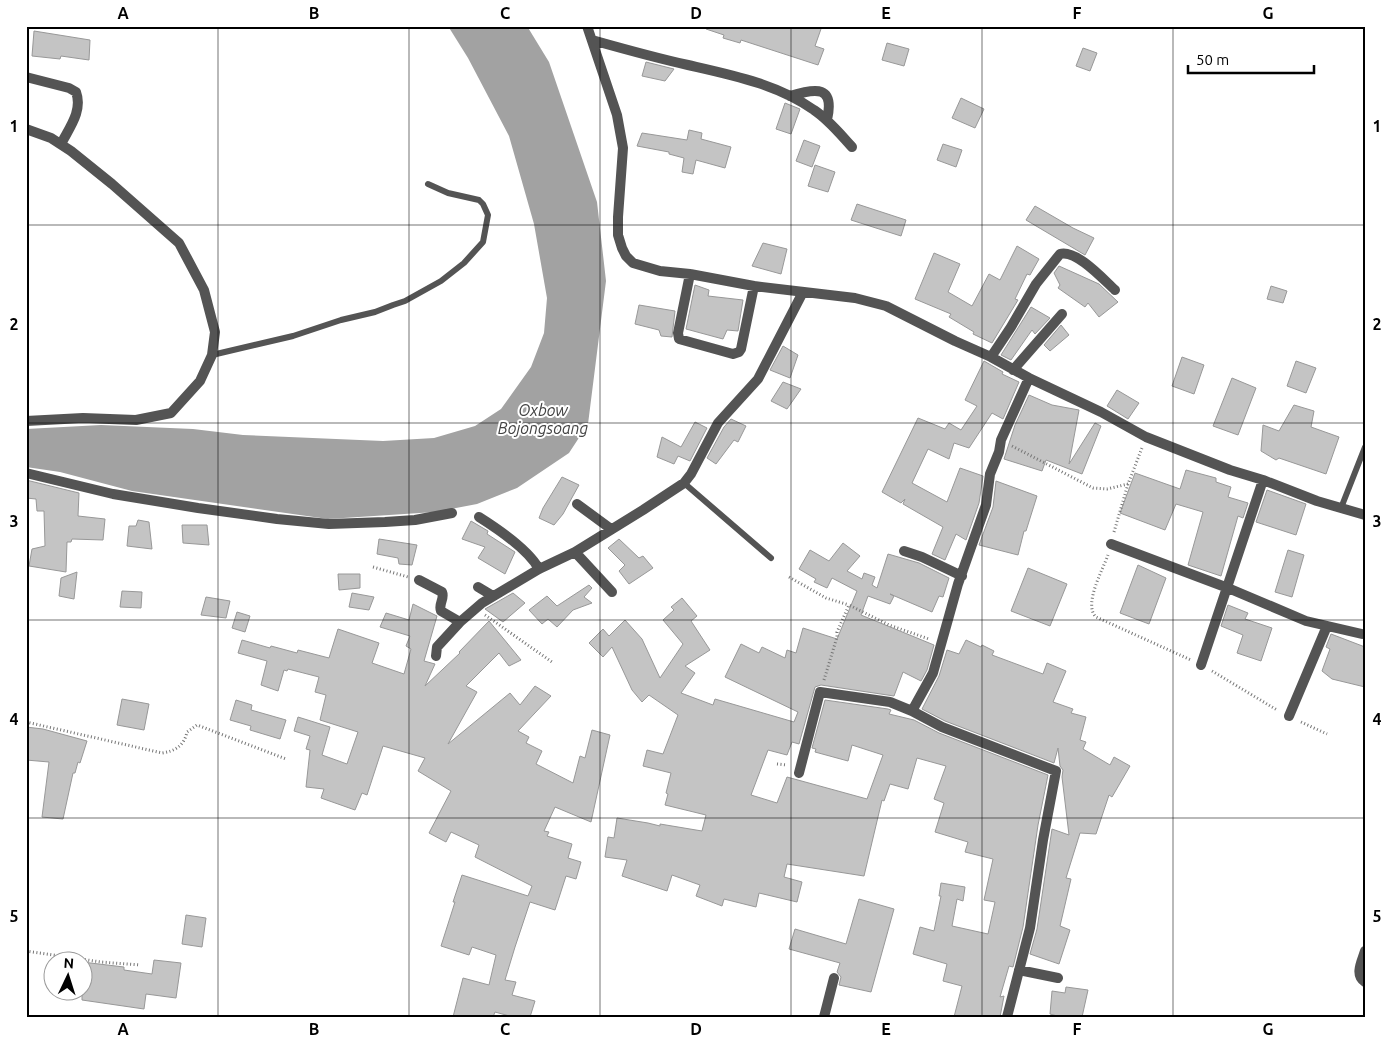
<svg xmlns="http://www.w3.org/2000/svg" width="1391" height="1043" font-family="Ubuntu,sans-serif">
  <rect width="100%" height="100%" fill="#fff"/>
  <path fill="#a2a2a2" d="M448,26H527L549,62L597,202L606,281L588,424L569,453L517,488L477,504L435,512L328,519L132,491L60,472L26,467V429L101,425L193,429L243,435L383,441L434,438L475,426L501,409L531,367L544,333L547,298L534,224L509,136L468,58Z"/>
  <path fill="#c4c4c4" stroke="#989898" d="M706,26H822L815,46L824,49L818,65L741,40L740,43L723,38L724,35L706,29Z
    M34,31L90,40L89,60L61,56L60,59L32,56Z
    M887,43L909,49L904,66L882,60Z
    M1083,48L1097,53L1090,71L1076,66Z
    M646,62L674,69L665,81L642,76Z
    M961,98L984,109L975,128L952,118Z
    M785,103L800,109L791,134L776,129Z
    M689,130L702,133L701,139L731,147L725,168L696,160L693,174L682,172L684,158L669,154V152L637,146L642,133L687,140Z
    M804,140L820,146L812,167L796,161Z
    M943,144L962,150L956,167L937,160Z
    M815,165L835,172L828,192L808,186Z
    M857,204L906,220L901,236L851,220Z
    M1035,206L1073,228L1094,238L1085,255L1026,220Z
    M763,243L787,249L781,274L752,266Z
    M1017,246L1039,259L1030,275L1027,274L1015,299L1018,300L992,343L973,334L974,332L949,317L951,314L915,299L934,253L960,264L948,292L972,306L989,274L1000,280Z
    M1059,266L1099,284L1118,302L1099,317L1088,303L1085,307L1058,288L1060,285L1054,273Z
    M695,285L709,290L708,296L743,300L738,331L727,330L723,339L686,329Z
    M1271,286L1287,291L1283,303L1267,299Z
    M639,305L675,311L672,337L661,336L659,330L635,324Z
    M1031,307L1050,318L1035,334L1032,330L1011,360L1001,355Z
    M1061,325L1069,335L1050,351L1044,345Z
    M783,346L798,355L790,378L770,370Z
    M1182,357L1204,365L1194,394L1172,386Z
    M984,361L1003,372L1002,374L1019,382L1003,419L992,413L969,448L954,443L949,459L928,449L912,483L947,502L960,468L983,476L979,503L966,540L956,534L945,560L932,554L943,527L903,504L905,499L901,503L882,492L918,418L945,429L949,423L961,430L977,406L965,400Z
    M1296,361L1316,368L1306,393L1287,386Z
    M1232,378L1256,388L1238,435L1213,426Z
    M783,382L801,389L787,409L771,401Z
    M1117,390L1139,403L1128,419L1107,406Z
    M1029,395L1052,405L1079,410L1069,464L1095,423L1101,426L1082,474L1046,460L1042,471L1004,459L1015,425Z
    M1294,405L1314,411L1311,427L1339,437L1326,474L1279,458L1276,460L1261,451L1263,425L1279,431Z
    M731,419L746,426L738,442L734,440L716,464L707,458L724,427Z
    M695,422L707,428L690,461L678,456L674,464L657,457L662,437L681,447Z
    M1186,470L1216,478V482L1231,487L1228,497L1248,503L1243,518L1238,516L1221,576L1188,565L1203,512L1176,504L1165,530L1120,513L1135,473L1180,489Z
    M562,477L579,485L563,514L554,525L539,518L543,508Z
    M26,480L79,493L78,516L105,519L103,540L72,539L71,542H67L66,572L29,566L32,549L45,546L44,511H37L36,499L26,498Z
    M996,481L1037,496L1026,531H1024L1018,555L979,545L993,507Z
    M1267,490L1306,504L1296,535L1256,522Z
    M138,520L149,522L152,549L127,546L129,526H136Z
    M471,521L488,531L487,534L515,552L505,574L478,558L485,547L462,539Z
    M182,525H207L209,545L183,543Z
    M379,539L417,545L412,565L399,564L398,558L377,554Z
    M619,539L639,558L643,556L653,568L629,584L619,571L625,565L608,548Z
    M843,543L860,556L847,571L862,579L864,573L875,577L872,585L877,588L888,554L919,563L949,578L943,597L939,596L932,612L890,594L894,596L890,604L868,596L861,615L934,645L927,670L921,681L903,672L894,696L821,685L815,687L799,744L792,742L787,755L768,750L751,795L777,803L787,777L867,799L883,755L852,745L848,761L815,752L816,749L812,748L825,700L888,709L891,710L889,714L914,720L939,733L1048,775L1038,825L1023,927L1013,967L1009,966L1000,997L1004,996L1000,1017H954L962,986L943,981L947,964L913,954L920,927L934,931L941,896H939L941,883L965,887L963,901L957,899L952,926L988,934L995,902L984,900L993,859L965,852L968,842L935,832L944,803L934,799L946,766L917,758L908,789L890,784L884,801L882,800L864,876L787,864L784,877L802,882L797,902L759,893L756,907L724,899L722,906L696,896L700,885L672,875L667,891L622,876L627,860L605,857L608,837L614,838L617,818L648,823L660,826V824L702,831L706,815L665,805L668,794L666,793L671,773L643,766L647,750L663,754L678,715L649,695L642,702L632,690L612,647L603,657L589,643L603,629L609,636L625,620L642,639L660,678L683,644L663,620L674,610L671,607L682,598L697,616L691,621L710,650L685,666L695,673L681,693L713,705L715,699L794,722L798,712L725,677L741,644L759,653L762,647L785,658L787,650L796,653L803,628L837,639L857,591L832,578L827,588L814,582L816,579L799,569L810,550L829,561Z
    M1288,550L1304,555L1292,597L1275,592Z
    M1138,565L1166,578L1149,624L1120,613Z
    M1028,568L1067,584L1050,626L1011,611Z
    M77,572L74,599L59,596L61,578Z
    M338,574H360V588L339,590Z
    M589,585L592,588L584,597L592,603L573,610L557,627L548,619L542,624L529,610L547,596L557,606Z
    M122,591L142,592L141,608L120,607Z
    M352,593L374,597L369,610L349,607Z
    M513,593L525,603L503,622L485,609Z
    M206,597L230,601L226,618L201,615Z
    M413,604L437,616L424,661L435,664L425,686L460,653L459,652L489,621L521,660L509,666L499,653L466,686L477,692L448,744L510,693L520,705L535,686L551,696L518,731L529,737L526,743L542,751L536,764L573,783L580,756L585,758L592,730L610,735L591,822L555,807L544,831L549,832L547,836L572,844L568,858L581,862L576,879L566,876L555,910L530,902L515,947L505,980L516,982L512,995L535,1001L530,1017H513L495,1012L493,1017H453L463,978L489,985L496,955L472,947L469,955L441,946L455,902H453L462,875L528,896L532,886L475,857L479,845L451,832L446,842L429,833L451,791L418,771L425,758L383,746L367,795L362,793L355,810L321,798L324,789L306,787L310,750L306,749L310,736L294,731L298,717L330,727L322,755L347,764L358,732L320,720L326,695L315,692L319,677L288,669L287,671L284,670L278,691L261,685L267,661L238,653L242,640L270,648L271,646L297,653L298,650L329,658L338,629L379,643L372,663L404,674L411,649L406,646L410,636L380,627L386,613L409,620Z
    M1228,605L1248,613L1245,619L1272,628L1261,661L1237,653L1243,635L1221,626Z
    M237,612L250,616L245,632L232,628Z
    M1331,634L1365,647V687L1332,679L1322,671L1330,649L1326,647Z
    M966,640L981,647L982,645L994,651L992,655L1043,674L1047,663L1066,671L1053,702L1073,709L1071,713L1086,717L1080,740L1086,742L1083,749L1110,765L1114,757L1130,766L1112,797L1109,795L1096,834L1080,833L1066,878L1071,879L1060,926L1070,930L1059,964L1030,954L1037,929L1052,829L1069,835L1062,777L1063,770L1060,766L1058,748L1054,763L945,721L922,709L939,676L947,650L959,654Z
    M122,699L149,704L144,730L117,725Z
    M236,700L252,705L251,710L286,720L280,739L250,730L251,726L230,720Z
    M26,727L43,729L87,741L80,763L78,762L75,773H73L63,819L42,817L49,762L26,760Z
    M859,899L894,909L871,992L839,985L841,977L837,972L840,963L789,949L795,929L846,944Z
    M186,915L206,918L202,947L182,944Z
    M154,960L181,963L176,998L146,994L144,1009L82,1000V962L124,967V970L152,974Z
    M1066,987L1088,990L1082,1017H1061L1050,1014L1052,991L1065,993Z"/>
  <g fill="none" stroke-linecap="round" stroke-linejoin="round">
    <path stroke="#767676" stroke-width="3" stroke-dasharray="1 2.5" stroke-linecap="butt" d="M1012,446L1093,488L1107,489L1128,484
      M1114,532L1128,484L1142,448
      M1108,555C1103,569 1083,605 1096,617L1191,660
      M373,567L408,577
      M789,577L826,598L849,605
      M485,615L552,662
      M1212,671L1277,710
      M824,680L837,637V632L849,605L889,625L929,639
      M26,722L162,753C175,751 184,746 187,732L197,725L286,759
      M1301,722L1327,734
      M777,764L787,765
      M26,951L101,962L140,965"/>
    <path stroke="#545454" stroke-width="6" d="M212,355L293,336L341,320L375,312L393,305L405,301L441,281L464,263L483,242L488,215L483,204L479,200L448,193L428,184
      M684,483L771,558
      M1341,508L1365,447"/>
    <path stroke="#545454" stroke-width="10" d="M587,26L617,115L623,148L618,217V235L622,248L626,256L633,263L660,271L690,274L754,286L855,298L886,306L955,341L991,357L1029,378L1101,412L1146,437L1230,470L1263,480L1317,501L1365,515
      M592,40C624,49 656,58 688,65C732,75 777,84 814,110C829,120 840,134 852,147
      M26,77L69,88L76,92C83,111 69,128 61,144
      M790,96C816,88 835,85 827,120
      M26,129L51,138L71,151L112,184L179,243L204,290L215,332L212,355L200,381L171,413L136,420L83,418L26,421
      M690,274L678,333L679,339L733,354L739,352L741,349L754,286
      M991,357L1011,327L1036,284L1060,254C1076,249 1104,280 1115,290
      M1013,370L1062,314
      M26,473L113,494L198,508L277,519L329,524L385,522L415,520L452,513
      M577,504L611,529
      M479,517C498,529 528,549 539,569
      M1111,544L1228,588L1306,621L1362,634
      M904,551L922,557L962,576
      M575,552L612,592
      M419,580L442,592C445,599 438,604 441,611L460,622
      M478,587L493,596
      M436,656L437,647L460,622L482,603L539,569L575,552L643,510L684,483L691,474L718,423L758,379L803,292
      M1201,665L1263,480
      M912,711L933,673L958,584L986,505L990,474L999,452L1001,440L1029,378
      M1289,716L1327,626
      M799,773L820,692L890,702L912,711L942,727L1056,771L1043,840L1030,928L1007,1017
      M1365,951C1362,961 1354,975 1365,982
      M1019,970L1058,978
      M824,1017L834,978"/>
  </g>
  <path fill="none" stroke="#000" stroke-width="1" stroke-opacity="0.55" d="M218,26V1017M409,26V1017M600,26V1017M791,26V1017M982,26V1017M1173,26V1017M26,225H1365M26,423H1365M26,620H1365M26,818H1365"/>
  <g text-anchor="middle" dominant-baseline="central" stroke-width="4" stroke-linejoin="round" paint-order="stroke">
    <g font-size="16" font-style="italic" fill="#434343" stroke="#fff">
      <text x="543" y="410">Oxbow<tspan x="543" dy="18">Bojongsoang</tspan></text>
    </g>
  </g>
  <rect width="1391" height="1043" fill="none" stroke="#ffffff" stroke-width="55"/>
  <g transform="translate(68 976) rotate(4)"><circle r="24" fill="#ffffff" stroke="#999999"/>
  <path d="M0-4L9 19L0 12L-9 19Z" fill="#000000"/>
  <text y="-8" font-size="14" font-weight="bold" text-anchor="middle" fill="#000000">N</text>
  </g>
  <path d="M1188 65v8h126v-8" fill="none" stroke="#000000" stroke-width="2.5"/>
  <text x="1196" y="65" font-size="15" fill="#000000" stroke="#ffffff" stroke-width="4" paint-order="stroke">50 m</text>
  <rect x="28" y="28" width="1336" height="988" fill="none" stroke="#000" stroke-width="2"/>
  <g font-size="16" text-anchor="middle" font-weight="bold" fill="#000">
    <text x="123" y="19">A</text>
    <text x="314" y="19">B</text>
    <text x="505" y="19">C</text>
    <text x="696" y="19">D</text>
    <text x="886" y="19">E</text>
    <text x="1077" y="19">F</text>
    <text x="1268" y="19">G</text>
    <text x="14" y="132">1</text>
    <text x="1377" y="132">1</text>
    <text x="14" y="330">2</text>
    <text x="1377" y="330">2</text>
    <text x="14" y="527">3</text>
    <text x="1377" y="527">3</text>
    <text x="14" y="725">4</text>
    <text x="1377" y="725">4</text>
    <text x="14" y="922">5</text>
    <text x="1377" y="922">5</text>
    <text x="123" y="1035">A</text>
    <text x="314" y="1035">B</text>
    <text x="505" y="1035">C</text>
    <text x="696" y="1035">D</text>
    <text x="886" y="1035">E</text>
    <text x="1077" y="1035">F</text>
    <text x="1268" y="1035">G</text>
  </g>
</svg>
